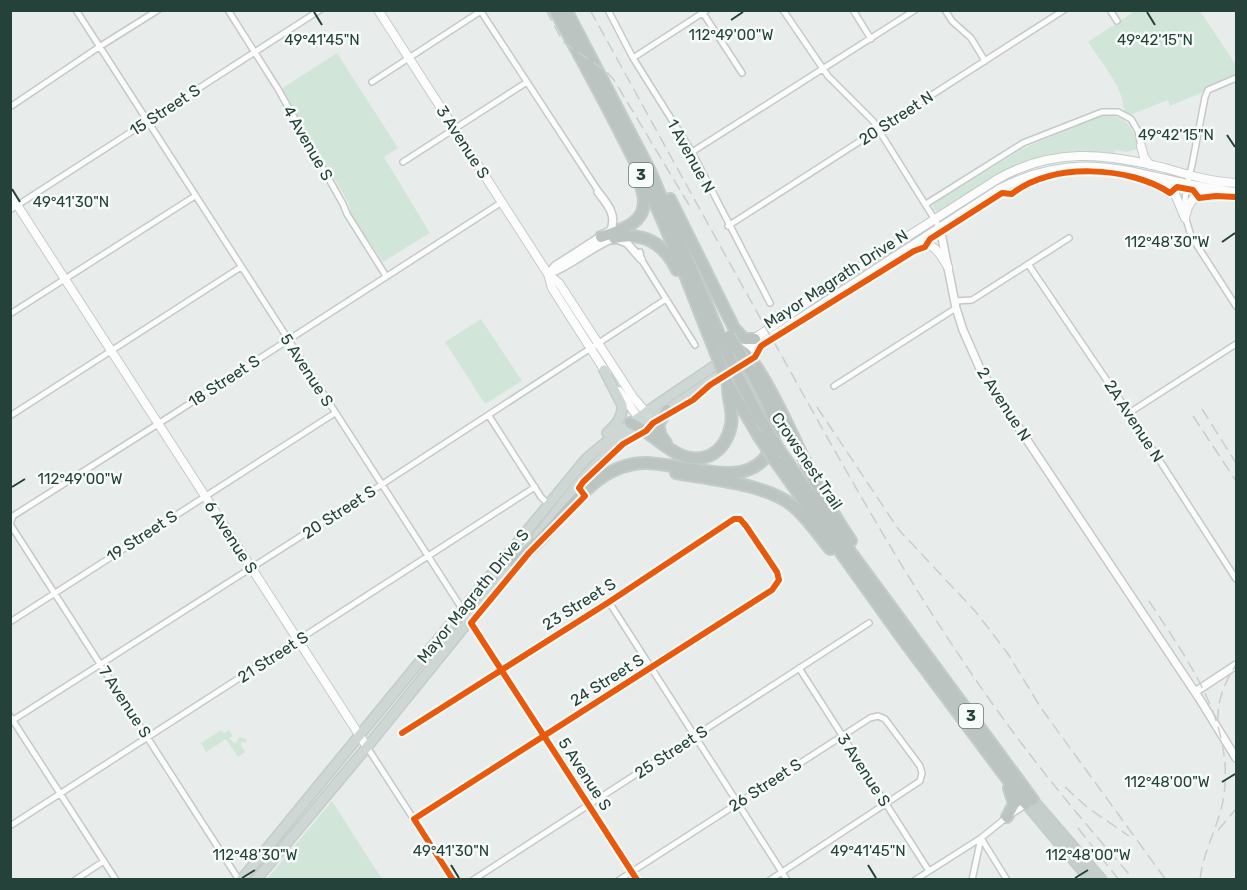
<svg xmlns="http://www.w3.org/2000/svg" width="1247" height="890" font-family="Rubik,sans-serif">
  <rect width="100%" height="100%" fill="#e8edeb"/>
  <path fill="#d1e6d8" d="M1135,11H1200L1236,65V78L1170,106L1168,100L1127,116L1123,114C1129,94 1098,58 1088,42Z
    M337,53L398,148L384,157L430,233L383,262L351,214L348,202L281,89Z
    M1110,115C1129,119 1136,131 1137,149L1127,152L1115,150L1114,155C1042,142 995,174 939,212L934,210L933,206L935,203L1022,149L1098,117Z
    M481,319L522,381L485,404L445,342Z
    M221,730L224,733L229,730L233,736L229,738L234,743L238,741L239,737L246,739V743L242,741L241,745L245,752L238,757L226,739L206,752L201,743Z
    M332,801L382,879H267Z"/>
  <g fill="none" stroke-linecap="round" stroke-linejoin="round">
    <g stroke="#c5cac8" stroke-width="8">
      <path id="minor" d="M76,10L637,880
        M228,10L278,89L343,204L347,214L386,276
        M480,10L601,195
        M608,10L633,58L692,152L770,303
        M783,10L828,76L873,121L940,228
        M853,10L871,39
        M945,10L952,21L971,38L985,61
        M1110,10L1117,21
        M703,13L742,73
        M633,58L707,10
        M1236,78L1208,90L1205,97L1192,165L1186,189L1184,212L1191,236L1236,306
        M372,82L481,11
        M10,107L99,47L158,10
        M692,152L915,10
        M403,162L527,82
        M926,204L1023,143L1102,112H1118L1131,119L1138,131L1141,146
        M10,210L320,10
        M728,226L1064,10
        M640,252L641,259L695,345
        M1028,264L1129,413L1236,579
        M955,301L972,300L1069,238
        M10,314L195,196
        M834,386L956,308
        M1129,413L1236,344
        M10,416L241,267
        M489,416L541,497L548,504
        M10,524L13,516L158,424L502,202
        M10,524L239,880
        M609,602L787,880
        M10,622L335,413
        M799,668L929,871
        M10,716L116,880
        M10,722L381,485L666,299
        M402,733L609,602L734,519H740L746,526L777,572L779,580L772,590L414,819
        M367,747L453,880
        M10,826L535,487
        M981,838L1007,880
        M75,880L104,861
        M473,880L869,623
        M619,880L870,718L878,716L885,719L920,766L922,773L920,781L770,880
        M915,880L981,838L1007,817L1027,804
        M972,880L981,838"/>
    </g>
    <g stroke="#c5cac8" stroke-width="10">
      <path id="tertiary" d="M940,228L956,308L963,330L981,371L1199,698L1236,758
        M548,274L555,266L611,230C617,214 607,204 598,192
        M548,274C572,266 590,247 614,238L627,243L641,259
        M1195,692L1236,665"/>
    </g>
    <g stroke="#c3cbc8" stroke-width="10">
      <path id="secondary" d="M378,10L548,274L552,288L607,374
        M1141,146L1144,157L1150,165
        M1157,178L1175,194L1185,218
        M10,194L367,747
        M1185,217L1188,207L1195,196L1216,190
        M916,244C934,241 940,254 948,267
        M549,275L559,283L633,397L649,416
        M739,349L849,274L996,180C1052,147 1105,153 1165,168C1188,175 1212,182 1236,183
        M747,353L999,189C1092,141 1145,183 1236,192
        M619,391L640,420"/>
    </g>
    <g stroke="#c3ccc9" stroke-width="12">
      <path id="primary" d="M604,370L622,405C623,417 616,425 607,433
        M537,536C561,507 583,473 613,448C649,418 690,397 727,369
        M241,880L585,460C631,419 684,388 734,352
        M256,880L367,747L519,559"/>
    </g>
    <g stroke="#c3ccc9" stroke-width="12">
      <path id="trunk" d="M1033,800L1102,880
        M1026,804L1090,880"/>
    </g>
    <g stroke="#c3ccc9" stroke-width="14">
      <path id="motorway" d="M555,10C587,70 620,128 648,189C673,240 692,294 713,346
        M566,10L650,171L722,341
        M670,199L734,328L744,339H755
        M601,237C631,227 655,218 639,181
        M614,238C644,232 663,242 677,270
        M739,349C759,355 800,453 812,476C824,498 837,520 851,541
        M738,377L762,422
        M730,387L758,435
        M630,423C657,433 679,470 711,455C722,449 729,437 731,425C734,411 727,398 728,384
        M666,443L661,436L658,425L667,410
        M780,451L843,542L1033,800
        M776,462L902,638L1026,804
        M676,473C709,479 767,484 793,506C807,518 818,534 830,549
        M515,564C526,553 538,543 548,531C576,501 602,462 648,463C676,465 703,473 731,473C743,473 756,468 764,459C788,431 764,396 750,370
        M1007,817L1014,804L1009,788"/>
    </g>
    <use href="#minor" stroke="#fcfcfc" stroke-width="5"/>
    <use href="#tertiary" stroke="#fcfcfc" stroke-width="7"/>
    <use href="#secondary" stroke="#fcfcfc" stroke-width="8"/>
    <use href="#primary" stroke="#cfd7d5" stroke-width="9"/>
    <use href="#trunk" stroke="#c6cecc" stroke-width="9"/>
    <use href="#motorway" stroke="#bcc4c2" stroke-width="10"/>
    <path stroke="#c9cdcc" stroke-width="1.5" stroke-dasharray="12 6" stroke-linecap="butt" d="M546,10L563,42L606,71L614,80L689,205
      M590,10C656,129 721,249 788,367C859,495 931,623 1019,740C1055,788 1094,834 1134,880
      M817,407L899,530L975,611L989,629L1008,654L1041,708L1166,880
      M1202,409L1236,463
      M1193,416L1236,481
      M1149,601C1187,659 1234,722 1224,795C1220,824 1203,850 1200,880
      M1218,721C1217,701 1225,681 1236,665
      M1065,787L1088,808L1129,836
      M1078,828L1119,880
      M1218,830L1236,809"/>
    <g stroke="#c3ccc9" stroke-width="14" stroke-linecap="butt">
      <path id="motorway-bridge" d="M729,336L750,370
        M722,341L738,377
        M713,346L728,384
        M762,422L780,451
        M758,435L776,462"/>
    </g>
    <use href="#motorway-bridge" stroke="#bcc4c2" stroke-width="10"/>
    <g stroke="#f7fbf9" stroke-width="10">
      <path id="cycleway" d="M402,733L609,602L734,519H740L746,526L777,572L779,580L772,590L414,819L453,880
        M637,880L471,623L529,553L585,496L579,488L583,482L623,444L646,431L653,423L693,400L710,385L755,357L761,346L914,251L925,247L930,239L1002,193L1012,194C1050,162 1130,166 1170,193L1177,187L1193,190L1199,198L1216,196L1236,197"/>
    </g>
    <use href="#cycleway" stroke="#e8590c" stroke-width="6"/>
  </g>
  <path fill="none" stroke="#24423a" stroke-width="2" d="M314,12L322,25M1147,12L1155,25M731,20L743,12M1227,135L1235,147M12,189L20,202M1222,242L1235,233M12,487L25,479M1222,782L1235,774M451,865L459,878M868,865L876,878M242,878L255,870M1075,878L1088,870"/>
  <g text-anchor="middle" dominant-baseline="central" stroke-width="5" stroke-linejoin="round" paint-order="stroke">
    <g fill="#f7fbf9" stroke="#637a73" stroke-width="1.5">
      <rect x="629" y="163" width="24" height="24" rx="4.5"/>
      <rect x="959" y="704" width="24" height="24" rx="4.5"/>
    </g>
    <g font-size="15" font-weight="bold" fill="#24423a">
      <text x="641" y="175">3</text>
      <text x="971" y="716">3</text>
    </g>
    <g font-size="16" fill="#24423a" stroke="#f7fbf9">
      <text transform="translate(165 110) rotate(-33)">15 Street S</text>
      <text transform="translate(896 118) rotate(-33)">20 Street N</text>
      <text transform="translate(463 142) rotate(57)">3 Avenue S</text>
      <text transform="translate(308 143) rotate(60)">4 Avenue S</text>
      <text transform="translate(691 156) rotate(61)">1 Avenue N</text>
      <text transform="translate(836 279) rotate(-33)">Mayor Magrath Drive N</text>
      <text transform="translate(307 370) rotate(57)">5 Avenue S</text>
      <text transform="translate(224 381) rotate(-33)">18 Street S</text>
      <text transform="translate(1004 404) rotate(57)">2 Avenue N</text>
      <text transform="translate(1134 421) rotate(57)">2A Avenue N</text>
      <text transform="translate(807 461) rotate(56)">Crowsnest Trail</text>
      <text transform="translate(339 512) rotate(-33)">20 Street S</text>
      <text transform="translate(142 536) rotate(-33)">19 Street S</text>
      <text transform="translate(231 537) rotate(57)">6 Avenue S</text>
      <text transform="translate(473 596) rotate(-51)">Mayor Magrath Drive S</text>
      <text transform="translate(579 604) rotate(-32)">23 Street S</text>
      <text transform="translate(273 657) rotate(-33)">21 Street S</text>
      <text transform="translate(607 680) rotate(-32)">24 Street S</text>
      <text transform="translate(125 702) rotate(57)">7 Avenue S</text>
      <text transform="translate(671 752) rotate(-33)">25 Street S</text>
      <text transform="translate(864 770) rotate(57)">3 Avenue S</text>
      <text transform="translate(585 774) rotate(57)">5 Avenue S</text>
      <text transform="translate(765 785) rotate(-33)">26 Street S</text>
    </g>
  </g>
  <g font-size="15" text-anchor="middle" fill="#24423a" stroke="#f7fbf9" stroke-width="5" stroke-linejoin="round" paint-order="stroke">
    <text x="731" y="40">112°49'00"W</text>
    <text x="1155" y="45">49°42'15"N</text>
    <text x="322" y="45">49°41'45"N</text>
    <text x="1176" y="140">49°42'15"N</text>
    <text x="71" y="207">49°41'30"N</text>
    <text x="1167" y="247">112°48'30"W</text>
    <text x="80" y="484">112°49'00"W</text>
    <text x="1167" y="787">112°48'00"W</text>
    <text x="451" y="856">49°41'30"N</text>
    <text x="868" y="856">49°41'45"N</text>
    <text x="255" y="860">112°48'30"W</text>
    <text x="1088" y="860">112°48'00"W</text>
  </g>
  <rect width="1247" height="890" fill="none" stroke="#24423a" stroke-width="24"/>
</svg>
